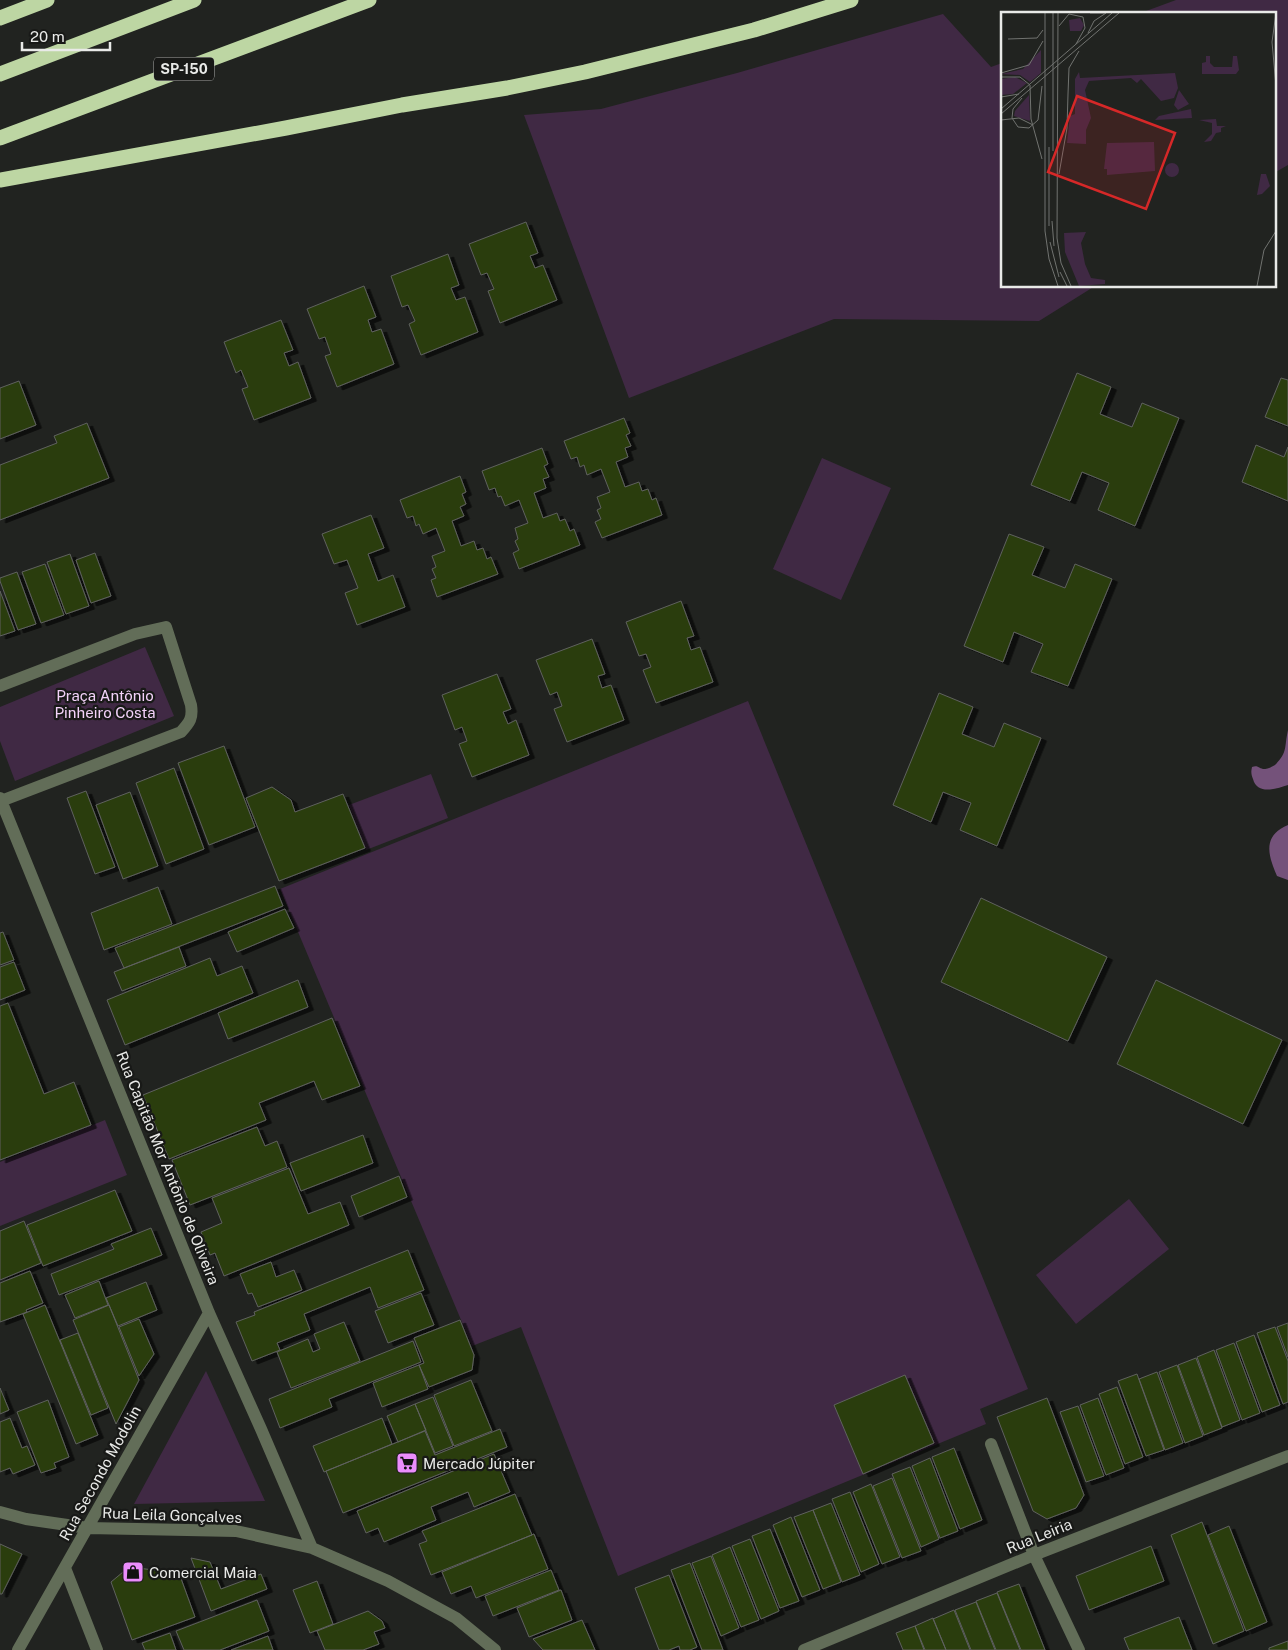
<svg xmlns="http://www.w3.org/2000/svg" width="1288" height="1650" font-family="'Public Sans',sans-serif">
  <defs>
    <filter id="shadow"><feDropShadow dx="5.5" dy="3" stdDeviation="0" flood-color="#0009"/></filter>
  </defs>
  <rect width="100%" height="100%" fill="#212320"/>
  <path fill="#402944" d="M1176,0H1288V165L1274,173V14H1138Z
    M943,14L991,67L1002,63V286H1095L1039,321L834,319L629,398L524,115L601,109L737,73Z
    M822,458L891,488L841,600L773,569Z
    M145,647L174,716L15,781L0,741V707Z
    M748,701L1028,1389L980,1409L986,1424L618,1576L521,1327L472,1346L280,889Z
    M431,774L448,818L366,850L349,805Z
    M105,1120L127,1175L0,1226V1162Z
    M1129,1199L1169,1249L1076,1324L1036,1275Z
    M206,1371L265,1501L134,1504Z"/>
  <path fill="#74527a" d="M1288,730V785C1276,789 1257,795 1253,779C1251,774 1251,772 1252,767C1258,765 1258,768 1263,769C1267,769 1272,767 1275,765C1288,752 1284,748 1288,730Z
    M1288,825V880L1277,876C1268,855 1262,836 1288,825Z"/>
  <path fill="#2a3d0f" stroke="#5f615e" filter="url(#shadow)" d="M526,222L538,253L530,256L535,268L543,265L557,300L500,323L488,291L494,289L487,273L481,275L469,244Z
    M448,254L459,285L451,288L456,300L465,297L478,332L421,355L409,324L415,321L408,305L402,307L391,276Z
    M364,286L376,317L368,320L372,332L381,329L394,364L337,387L325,356L331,354L325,337L319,339L307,309Z
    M281,320L293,350L284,353L289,366L298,362L311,398L254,420L242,389L248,387L241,370L236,373L224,342Z
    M1077,373L1111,387L1100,414L1132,427L1142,403L1179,418L1135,526L1098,510L1109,483L1082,472L1070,501L1031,485Z
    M1281,378L1288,380V426L1265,417Z
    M19,381L36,425L0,439V388Z
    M624,418L630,433L626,435L631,446L625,448L628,457L616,462L625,487L639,482L642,491L648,489L652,500L656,498L662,515L602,538L595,522L601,519L597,510L601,508L597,497L610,492L601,469L587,475L584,465L580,467L577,457L571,459L564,441Z
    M87,423L109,478L0,520V465L57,443L54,436Z
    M1256,445L1284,457L1288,447V501L1242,482Z
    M542,448L548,464L544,466L549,477L543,479L546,488L534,493L543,518L557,513L560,521L565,519L570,531L574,529L580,545L519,569L513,553L519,550L515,541L518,539L515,528L528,523L519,500L505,506L501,496L498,497L495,488L489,490L482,471Z
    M460,476L466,492L462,494L466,504L460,507L464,516L452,521L461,546L474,541L477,550L483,548L487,559L491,557L498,574L437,597L431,580L436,578L432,569L436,567L432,556L445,551L436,528L423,534L419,524L416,526L413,516L407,518L400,500Z
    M371,515L384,548L368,554L378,581L393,575L405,607L357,625L345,593L358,588L347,560L334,564L322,534Z
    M1009,534L1044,547L1032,575L1065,588L1075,564L1112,579L1068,686L1031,672L1043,644L1014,632L1003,662L964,646Z
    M95,553L111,596L91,603L76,560Z
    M70,554L89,606L66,614L47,562Z
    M45,564L64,615L41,623L22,572Z
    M17,572L36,624L18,630L0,581V578Z
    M0,591L15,631L0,636Z
    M681,601L694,636L687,638L691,650L700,647L713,682L656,703L643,670L651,667L646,654L639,656L626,622Z
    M592,639L605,674L598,676L602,688L611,685L624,720L567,742L554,709L562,706L557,692L550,695L536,660Z
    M497,674L511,709L503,712L508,724L516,720L529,755L472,777L459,744L467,741L462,727L455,730L442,695Z
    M939,693L973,707L962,734L994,747L1004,723L1041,738L997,846L960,830L971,803L943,792L931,822L893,805Z
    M224,746L255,827L209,845L178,763Z
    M174,768L204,849L166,864L136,783Z
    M272,787L291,800L295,812L343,794L365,848L279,881L246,798Z
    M86,791L115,867L95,874L67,798Z
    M130,792L158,866L123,879L96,805Z
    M275,886L283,906L124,968L115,948Z
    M158,887L172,924L104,950L91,913Z
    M981,898L1107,957L1068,1041L941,982Z
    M285,909L294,928L237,952L228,932Z
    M3,932L14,960L0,965V933Z
    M179,947L186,966L122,991L114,972Z
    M210,958L217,976L242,966L253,993L125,1045L107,1000Z
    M14,962L25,990L0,1000V967Z
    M298,980L308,1007L228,1039L218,1013Z
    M1156,980L1282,1040L1243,1124L1117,1064Z
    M8,1003L44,1094L74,1082L91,1125L0,1160V1006Z
    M332,1018L360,1086L322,1100L314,1081L259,1103L266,1120L169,1159L143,1095Z
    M257,1127L265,1146L277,1141L287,1167L190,1205L172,1160Z
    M363,1135L373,1163L301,1191L290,1163Z
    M289,1168L308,1214L340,1202L349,1225L224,1276L215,1253L210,1255L201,1232L222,1223L212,1198Z
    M399,1176L407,1197L359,1217L351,1196Z
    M115,1190L132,1231L43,1266L27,1225Z
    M24,1221L41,1263L0,1280V1231Z
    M151,1228L162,1255L59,1295L51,1274L114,1249L111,1244Z
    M408,1250L424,1290L378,1308L370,1287L304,1314L310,1330L277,1343L280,1350L252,1361L236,1322L255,1315L254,1312Z
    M271,1262L276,1277L294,1270L302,1290L258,1307L252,1293L248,1294L240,1274Z
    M30,1271L43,1303L26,1310L27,1312L0,1322V1283Z
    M99,1281L108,1305L75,1318L65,1295Z
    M146,1282L157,1310L118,1326L106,1298Z
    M421,1293L434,1325L388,1343L375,1311Z
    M45,1305L98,1435L76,1444L23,1314Z
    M109,1305L139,1380L116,1424L73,1320Z
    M139,1319L154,1354L139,1376L119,1327Z
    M460,1320L474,1355L472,1370L429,1387L419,1365L424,1363L414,1338Z
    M344,1322L360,1361L291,1388L277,1352L308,1339L313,1352L320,1349L314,1334Z
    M1288,1323V1357L1277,1327Z
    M1275,1327L1288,1361V1402L1283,1404L1257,1333Z
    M78,1333L108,1408L91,1415L60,1340Z
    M1254,1335L1280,1405L1262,1412L1236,1342Z
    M413,1341L421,1362L329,1399L332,1407L280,1428L269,1399Z
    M1234,1343L1260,1413L1242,1420L1216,1350Z
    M1214,1350L1240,1420L1222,1427L1197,1357Z
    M1196,1358L1222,1428L1204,1435L1178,1365Z
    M419,1365L428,1389L382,1407L373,1383Z
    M1177,1365L1203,1436L1185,1443L1159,1372Z
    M1157,1372L1183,1443L1165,1450L1139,1379Z
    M1137,1374L1164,1450L1146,1456L1118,1381Z
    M905,1375L934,1443L863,1474L834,1405Z
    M471,1380L492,1431L454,1446L434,1395Z
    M1117,1387L1143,1457L1125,1464L1099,1394Z
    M0,1388L9,1410L0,1414Z
    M433,1397L453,1446L435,1453L415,1404Z
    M1047,1398L1084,1495L1076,1508L1047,1519L1033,1511L997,1417Z
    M1098,1398L1124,1468L1106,1475L1080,1405Z
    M48,1400L69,1457L54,1463L56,1468L41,1473L17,1412Z
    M415,1404L426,1430L398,1442L387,1416Z
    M1078,1406L1104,1476L1086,1482L1060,1412Z
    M10,1418L22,1448L27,1446L35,1465L13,1474L10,1468L0,1472V1422Z
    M382,1418L392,1444L324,1472L313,1446Z
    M500,1429L507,1447L343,1513L326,1471L425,1431L435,1455Z
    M954,1448L982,1520L960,1529L932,1457Z
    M494,1454L510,1492L474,1507L468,1492L431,1507L436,1520L384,1542L378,1528L366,1533L357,1511Z
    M930,1458L958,1531L940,1538L912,1466Z
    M910,1467L939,1539L921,1547L892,1474Z
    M892,1478L921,1551L902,1558L873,1486Z
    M871,1484L900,1557L882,1564L853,1492Z
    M850,1492L879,1564L861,1572L832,1499Z
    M515,1494L532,1535L431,1575L419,1544L427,1541L422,1531Z
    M831,1503L860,1575L842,1582L813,1510Z
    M813,1510L841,1582L823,1589L794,1517Z
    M791,1517L820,1590L802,1597L773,1525Z
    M1202,1522L1244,1631L1213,1644L1171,1535Z
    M1229,1526L1267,1622L1246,1631L1208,1535Z
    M770,1529L799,1601L780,1608L752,1536Z
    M534,1534L548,1569L476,1598L471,1586L451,1594L442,1572Z
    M750,1539L779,1611L761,1619L732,1546Z
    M0,1544L22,1554L2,1594H0Z
    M1151,1546L1164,1581L1089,1610L1076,1576Z
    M730,1547L759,1620L741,1627L712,1555Z
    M711,1556L739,1628L721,1636L692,1563Z
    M191,1558L210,1562L221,1589L261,1574L267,1589L211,1611Z
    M690,1563L723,1650H702L671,1570Z
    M129,1567L179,1573L195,1617L132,1640L111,1582Z
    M551,1570L559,1590L493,1616L485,1596Z
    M669,1575L697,1647L690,1650H680L679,1646L669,1650H659L635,1588Z
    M317,1581L333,1624L310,1633L293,1590Z
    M1019,1584L1045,1650H1021L997,1592Z
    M561,1590L572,1620L529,1637L517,1608Z
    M997,1593L1020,1650H996L976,1601Z
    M257,1600L269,1631L220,1650H184L176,1631Z
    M976,1602L995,1650H971L955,1610Z
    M954,1610L970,1650H946L933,1619Z
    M368,1611L382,1621L385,1628L374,1632L379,1644L363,1650H325L317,1631Z
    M1179,1617L1192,1650H1129L1124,1638Z
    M933,1618L946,1650H925L915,1626Z
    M582,1620L595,1650H543L533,1639Z
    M915,1626L924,1650H903L896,1633Z
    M170,1633L176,1650H145L142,1643Z
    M268,1636L273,1650H231Z
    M1288,1641V1650H1269V1648Z"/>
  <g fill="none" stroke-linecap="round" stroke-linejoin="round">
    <path stroke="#626d58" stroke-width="12" d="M0,686L135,634L166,627L191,705C193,718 190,722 181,732L1,801
      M0,798L209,1313L261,1429L312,1548
      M991,1444L1034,1555L1079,1650
      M0,1512L26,1519L88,1528L236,1531L312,1548L388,1581L456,1618L495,1650
      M65,1568L97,1650
      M18,1650L209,1313
      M804,1650L1034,1555L1288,1456"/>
    <path stroke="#bdd6a3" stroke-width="15" d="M0,18L47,0
      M0,74L194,0
      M0,138L369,0
      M0,180L286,128L402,105L507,88L585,72L754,30L851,0"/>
  </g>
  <defs>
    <g id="supermarket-square" transform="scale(1.125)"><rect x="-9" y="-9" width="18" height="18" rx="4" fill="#eb8dfc" stroke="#181917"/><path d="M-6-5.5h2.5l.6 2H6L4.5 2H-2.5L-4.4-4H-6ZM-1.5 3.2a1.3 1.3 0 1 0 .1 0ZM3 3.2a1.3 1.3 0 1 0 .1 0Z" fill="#111"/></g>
    <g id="shop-square" transform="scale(1.125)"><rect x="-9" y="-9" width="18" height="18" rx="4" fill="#eb8dfc" stroke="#181917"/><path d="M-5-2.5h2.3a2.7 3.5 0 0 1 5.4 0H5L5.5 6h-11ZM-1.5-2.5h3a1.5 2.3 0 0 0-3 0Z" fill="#111"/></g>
  </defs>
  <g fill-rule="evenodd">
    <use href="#supermarket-square" x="407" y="1463"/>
    <use href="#shop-square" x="133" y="1572"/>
  </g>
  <g text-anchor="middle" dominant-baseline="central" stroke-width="4.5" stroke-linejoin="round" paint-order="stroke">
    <rect fill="#181917" stroke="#aaaba9" stroke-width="1" x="154" y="57.5" width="60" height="23" rx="4"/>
    <g font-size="14" font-weight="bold" fill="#e9eae8">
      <text x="184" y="69">SP-150</text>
    </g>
    <g font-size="15" fill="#f3d2f9" stroke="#181917">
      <text x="105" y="695">Praça Antônio<tspan x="105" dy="17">Pinheiro Costa</tspan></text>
    </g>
    <g font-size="15" fill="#e9eae8" stroke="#181917">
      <text transform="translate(168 1168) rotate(68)">Rua Capitão Mor Antônio de Oliveira</text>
      <text transform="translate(100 1473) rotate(-61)">Rua Secondo Modolin</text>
      <text transform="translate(172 1515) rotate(2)">Rua Leila Gonçalves</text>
      <text transform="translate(1039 1536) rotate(-22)">Rua Leiria</text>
    </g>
    <g font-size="15" fill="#e9eae8" stroke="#181917" text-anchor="start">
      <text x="423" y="1463">Mercado Júpiter</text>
      <text x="149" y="1572">Comercial Maia</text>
    </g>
  </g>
  <g transform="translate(1001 12)">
    <rect width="275" height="275" fill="#212320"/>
    <path d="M79,6L83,13L80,19H69L68,8ZM40,38V61L29,70L19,63L0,62L22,57ZM205,44H209V51L213,55H231L232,44H236L238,58L235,62H201V51L205,50ZM78,60L79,66L174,61L177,76L173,86L160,89L140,67L136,71L130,66L88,69L84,78L90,106L85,118V132L66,131L69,104L74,102V67ZM14,65L26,71L12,82L0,83V67ZM178,78L188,92L177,98L173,93ZM28,83L29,109L13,104L14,99ZM190,97L191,106L154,108L158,104ZM215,107L216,114H225L220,116V120L215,121L210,129L203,130L211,122V111L198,108ZM153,130L154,159L106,163V157H103L106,131ZM164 158a7 7 0 1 1 14 0a7 7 0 1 1-14 0ZM260,162H265L269,174L261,182L256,183ZM85,220L80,231L84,252L90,266L104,268V272L78,274L64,240L63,221Z" fill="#402944"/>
    <path fill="none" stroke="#717370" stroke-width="1" d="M44,1V219L48,247L57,274M57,1L56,226L60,251L70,274M89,1H105M275,1L271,30L275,74M58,14L68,2L82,5L84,16L75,32M87,21L93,9L105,1M7,27L36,26L42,18M0,61L28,53L42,29M0,65H19L29,73L30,107L41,147M67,82L68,56L78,39M0,85L18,82M21,86L12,97L11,106L17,115L28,116L37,108L41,74M0,97L111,1M0,102L118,1M0,108L18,106L32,113M52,139V1M58,162L66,116L67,82M51,209L53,234M48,214V135M49,230L58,265M59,260L66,274M256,274L263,238L275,219"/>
    <path fill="#d62828" fill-opacity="0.15" stroke="#d62828" stroke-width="2.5" d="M76,84L174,121L145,197L47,160Z"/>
    <rect width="275" height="275" fill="none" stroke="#e9eae8" stroke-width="2.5"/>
  </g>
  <path d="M22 42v8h88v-8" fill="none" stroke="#e9eae8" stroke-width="2.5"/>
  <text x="30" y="42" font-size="15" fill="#e9eae8" stroke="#181917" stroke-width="4" paint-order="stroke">20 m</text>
</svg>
